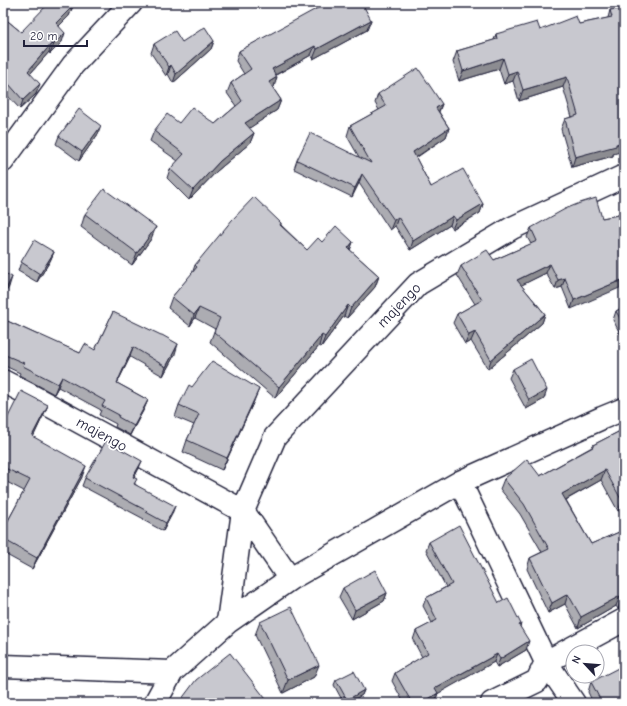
<svg xmlns="http://www.w3.org/2000/svg" width="627" height="706" font-family="'Comic Neue',sans-serif">
  <rect width="100%" height="100%" fill="#fff"/>
  <filter id="ink" filterUnits="userSpaceOnUse"><feTurbulence type="fractalNoise" baseFrequency=".025" numOctaves="2"/><feDisplacementMap in="SourceGraphic" scale="8" xChannelSelector="R" yChannelSelector="G"/><feConvolveMatrix kernelMatrix="1 2 1 2 8 2 1 2 1" color-interpolation-filters="sRGB"/></filter>
  <g filter="url(#ink)">
    <g fill="none" stroke-linecap="round" stroke-linejoin="round">
      <g stroke="#22223b" stroke-width="25">
        <path id="street" d="M3,161L73,65L131,3
          M3,381L32,396L243,511L290,579
          M460,482L546,662L624,620
          M228,622L243,511L275,437L418,284L512,228L624,176
          M3,666L172,672L228,622L290,579L460,482L602,418L624,409
          M155,703L172,672
          M492,703L537,681L546,662L574,703"/>
      </g>
      <use href="#street" stroke="#fff" stroke-width="22"/>
    </g>
    <path fill="#acacb2" stroke="#22223b" d="M73,6L69,16L59,26L62,42L50,54L49,52L30,74L36,94L20,109L5,93V91L3,89V17L21,32Z
      M326,6L371,20L367,30L313,59L311,55L276,75L274,87H272L281,100L277,110L249,128L254,133L250,143L217,171L189,200L167,178L170,169L178,161L150,141L154,131L179,123L215,124L236,106L227,93L231,83L244,74L236,61L239,51Z
      M624,8L613,154V156L572,167L561,129L565,119L572,117L563,87L519,101L513,81L504,84L499,69L459,81L453,62L457,51L494,40L496,34L540,30L579,24L608,18L610,10Z
      M214,41L211,49L173,83L168,74L166,76L151,53L154,44L182,42Z
      M378,94L442,104L439,112L449,128L446,137L416,158L431,187L483,204L480,213L452,229L450,225L410,250L395,226L390,230L359,183L352,197L294,169L297,160L359,157L347,136L350,126L379,110L375,103Z
      M98,134L79,161L56,144L59,136Z
      M85,214L151,239L132,265L81,227Z
      M624,214L571,309L562,287L555,289L546,273L521,285L545,314L542,323L488,369L471,341L465,344L453,323L457,314L475,304L457,275L461,266L494,260L531,244L527,237L531,228L602,218Z
      M281,223V225L307,250L322,242H353L350,250L379,276L375,287L347,318L344,316L321,347L319,346L275,398L210,342L215,329L195,318L190,326L168,308L172,297L192,274L195,265Z
      M54,252L50,261L37,282L18,271L21,262Z
      M624,307V341L613,320L616,311Z
      M113,312L175,354L163,376L130,357L117,383L148,400L144,409L130,435L115,427L116,424L99,415L101,410L58,387L54,394L19,375L20,373L3,365V319L38,335L80,353L95,350Z
      M513,369L544,399L526,409L509,378Z
      M192,387L254,401L222,470L183,452L187,440L194,425L175,417L179,405Z
      M48,405L43,416L33,437L82,477L32,569L3,553V530L24,491L3,480V427Z
      M624,429V508L618,511L601,480L566,500L591,544L624,530V607L618,609L616,606L578,628L565,604L548,613L527,569L530,558L542,552L520,514L500,489L504,479L540,476L592,447L593,445Z
      M139,468L134,478L135,484L172,514L163,531L143,520L144,519L82,486L85,478Z
      M429,542L499,603L521,624L520,627L526,650L497,667L494,662L438,693L435,702L433,703H404L392,681L395,673L422,657L413,640L416,631L432,623L423,606L426,598L446,587L426,550Z
      M343,588L387,593L384,601L352,619L339,597Z
      M260,622L314,677L283,693L255,635Z
      M336,680L364,690L362,695L348,703L341,698L334,685Z
      M591,682L624,703H593L588,692Z"/>
    <path fill="#8c8c91" stroke="#22223b" d="M70,3H76L68,9Z
      M226,3H230L225,6Z
      M73,6L69,16L52,33L56,23Z
      M371,20L367,30L313,59L317,49Z
      M65,33L62,42L50,54L54,44Z
      M214,41L211,49L173,83L176,74Z
      M52,43L49,52L24,81L28,71Z
      M315,46L311,55L268,79L272,69Z
      M503,58L499,69L459,81L463,71Z
      M171,65L168,74L166,76L169,67Z
      M517,71L513,81L504,84L508,74Z
      M277,77L274,87L266,92L269,82Z
      M567,77L563,87L519,101L523,90Z
      M40,84L36,94L20,109L23,100Z
      M281,100L277,110L242,133L245,123Z
      M442,104L438,113L436,108Z
      M101,126L98,134L79,161L82,152Z
      M449,128L446,137L409,162L413,152Z
      M254,133L250,143L217,171L189,200L193,190L220,161Z
      M624,142V151L613,154V156L572,167L575,157Z
      M362,174L359,183L352,197L355,188Z
      M483,204L480,213L452,229L456,220Z
      M453,216L450,225L410,250L413,241Z
      M398,217L395,226L390,230L394,220Z
      M156,227L151,239L132,265L137,253Z
      M353,242L349,253L348,248Z
      M54,252L50,261L37,282L40,274Z
      M550,264L546,273L514,289L517,280Z
      M379,276L375,287L347,318L351,308Z
      M12,277L9,287L3,297V295Z
      M565,278L562,287L555,289L558,280Z
      M624,279V286L571,309L574,300Z
      M348,305L344,316L321,347L325,337Z
      M199,308L195,318L190,326L194,315Z
      M545,314L542,323L488,369L491,360Z
      M475,332L471,341L465,344L469,335Z
      M322,335L319,346L275,398L279,387Z
      M178,344L175,354L163,376L166,367Z
      M133,347L130,357L113,392Z
      M62,377L58,387L54,394L58,384Z
      M259,389L254,401L222,470L227,458Z
      M547,390L544,399L526,409L529,400Z
      M148,400L144,409L130,435L134,426Z
      M48,405L43,416L28,448L32,436Z
      M142,461L139,468L130,485L133,477Z
      M86,466L82,477L32,569L37,558Z
      M605,470L601,480L558,504L562,494Z
      M624,500V508L618,511L622,501Z
      M175,506L172,514L163,531L166,523Z
      M387,593L384,601L352,619L355,610Z
      M568,594L565,604L548,613L552,603Z
      M620,596L616,606L578,628L581,617Z
      M624,598V607L618,609L621,599Z
      M529,641L526,650L497,667L500,659Z
      M497,654L494,662L432,697L435,688Z
      M319,665L314,677L283,693L288,680Z
      M364,690L362,695L348,703L347,700Z
      M438,693L435,702L433,703H422Z"/>
    <path fill="#c8c8cf" stroke="#22223b" d="M49,3H70L73,6L56,23L65,33L54,44L52,43L28,71L40,84L23,100L8,83L9,82L3,76V17L21,32Z
      M331,3H362L371,20L317,49L315,46L272,69L277,77L269,82L281,100L245,123L254,133L220,161L193,190L170,169L184,154L154,131L167,114L179,123L192,107L215,124L242,101L231,83L251,69L239,51L325,4L326,6Z
      M624,8V142L616,144V146L575,157L565,119L578,115L567,77L523,90L517,71L508,74L503,58L463,71L457,51L497,39L496,34L537,22L540,30L576,16L579,24L612,17L610,10Z
      M205,27L214,41L176,74L171,65L169,67L154,44L175,31L182,42Z
      M418,68L442,104L436,108L449,128L413,152L431,187L463,169L483,204L456,220L453,216L413,241L398,217L394,220L362,174L355,188L297,160L310,133L371,163L350,126L386,106L378,94Z
      M79,109L101,126L82,152L59,136Z
      M104,189L156,227L137,253L85,214Z
      M254,197L281,223L280,225L307,250L318,238L322,242L336,226L353,242L348,248L379,276L351,308L348,305L325,337L322,335L279,387L214,332L220,318L199,308L194,315L172,297L197,267L195,265L232,220Z
      M596,198L602,218L624,214V279L574,300L565,278L558,280L550,264L517,280L545,314L491,360L475,332L469,335L457,314L482,300L461,266L487,250L494,260L537,241L531,228L565,209L580,203Z
      M34,240L54,252L40,274L21,262Z
      M3,272L12,277L3,295Z
      M624,307V326L616,311Z
      M113,312L161,335H162L178,344L166,367L133,347L117,383L148,400L134,426L118,417L119,415L102,406L105,401L62,377L58,384L23,366L24,363L3,354V319L38,335V334L80,353L85,344L95,350Z
      M531,359L547,390L529,400L513,369Z
      M212,361L259,389L227,458L187,440L199,414L179,405L189,385L192,387Z
      M21,391L48,405L32,436L86,466L37,558L3,539V530L30,480L3,467V427Z
      M624,429V500L622,501L605,470L562,494L591,544L624,530V598L621,599L620,596L581,617L568,594L552,603L530,558L549,549L524,504L504,479L527,459L540,476L593,447V445Z
      M106,441L142,461L133,477L137,479L134,484L175,506L166,523L146,512L147,511L85,478Z
      M459,525L499,603L508,598L521,624L519,625L529,641L500,659L497,654L435,688L438,693L422,703H412L395,673L428,653L416,631L437,620L426,598L452,584L429,542Z
      M375,570L387,593L355,610L343,588Z
      M291,607L319,665L288,680L260,622Z
      M230,653L269,703H184L181,700L196,680Z
      M624,665V703H602L591,682Z
      M354,671L364,690L347,700L336,680Z
      M345,696L349,703H332Z"/>
  </g>
  <g text-anchor="middle" dominant-baseline="central" stroke-width="3.5" stroke-linejoin="round" paint-order="stroke">
    <g font-size="15" fill="#22223b" stroke="#fff">
      <text transform="translate(399 305) rotate(-46)">majengo</text>
      <text transform="translate(102 434) rotate(29)">majengo</text>
    </g>
  </g>
  <rect width="627" height="706" fill="none" stroke="#fff" stroke-width="16"/>
  <rect x="8" y="8" width="611" height="690" fill="none" stroke="#22223b" stroke-width="1.5" filter="url(#ink)"/>
  <g transform="translate(585 664) rotate(296)"><circle r="19" fill="#ffffff" stroke="#a7a7b1"/>
  <path d="M0-3L7 15L0 10L-7 15Z" fill="#22223b"/>
  <text y="-6" font-size="11" font-weight="bold" text-anchor="middle" fill="#22223b">N</text>
  </g>
  <path d="M24 40v6h63v-6" fill="none" stroke="#22223b" stroke-width="2"/>
  <text x="30" y="40" font-size="12" fill="#22223b" stroke="#ffffff" stroke-width="3" paint-order="stroke">20 m</text>
</svg>
